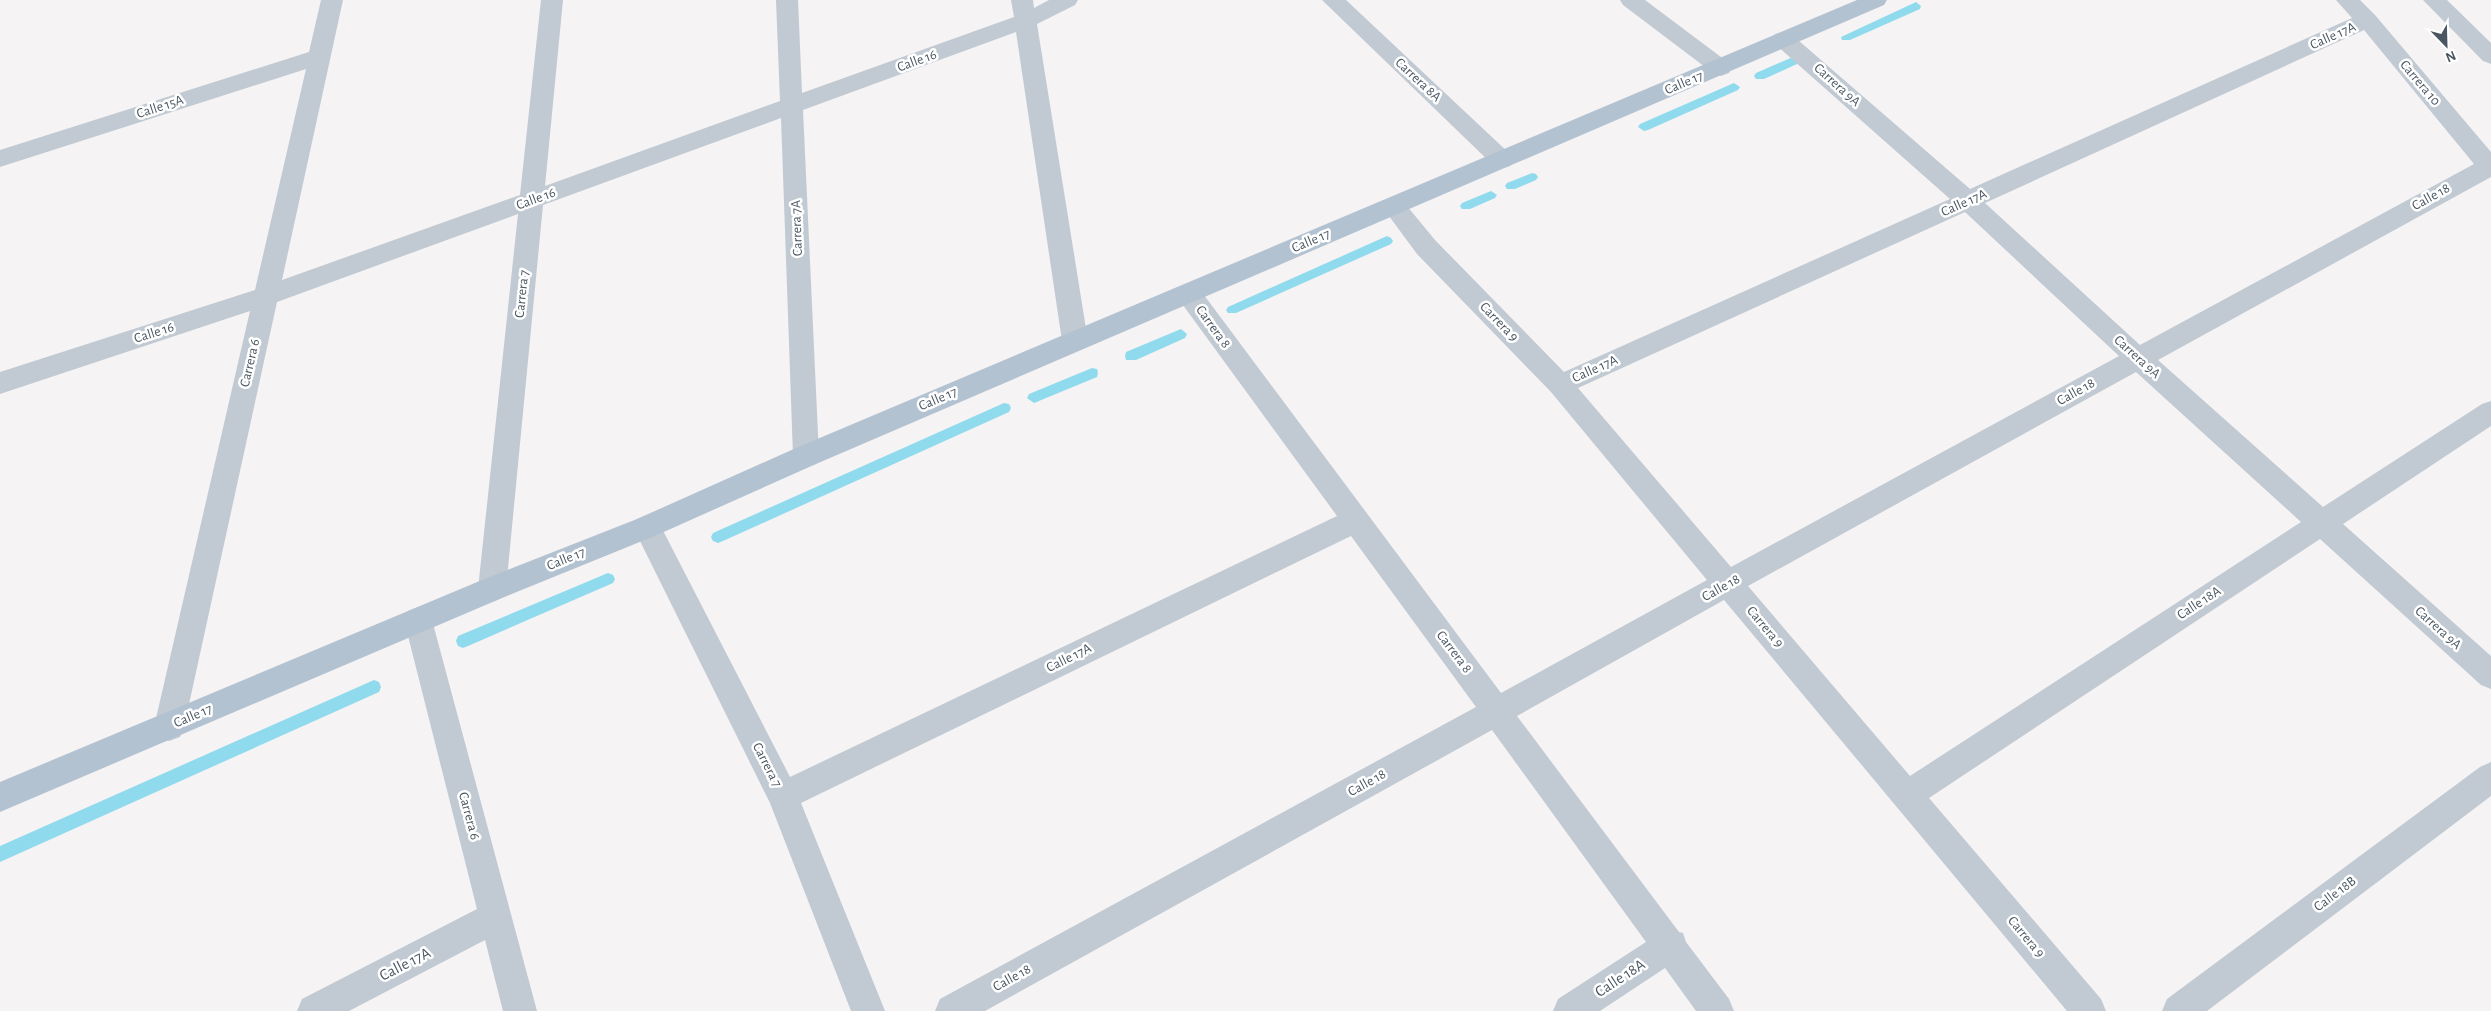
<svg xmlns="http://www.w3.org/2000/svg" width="2491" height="1011" font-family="'Alegreya Sans',sans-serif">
  <rect width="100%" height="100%" fill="#f5f3f3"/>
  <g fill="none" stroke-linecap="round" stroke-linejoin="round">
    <path fill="#90daee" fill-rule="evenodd" d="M1916,2L1921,6L1920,9L1850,40H1842L1841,37Z
      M1793,57L1797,58V64L1764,79H1756L1754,76L1756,73Z
      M1734,83L1740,87L1738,90L1648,130L1644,131L1638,127L1640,124Z
      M1532,173L1536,174L1538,177L1536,180L1515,189H1507L1505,186L1507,183Z
      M1491,191L1497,195L1495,198L1470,209H1462L1460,206L1462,203Z
      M1387,236L1391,238L1393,241L1391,244L1236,313H1228L1226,310L1228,307Z
      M1181,329L1187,334L1185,338L1136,360H1126L1125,356L1126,352Z
      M1092,368L1097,369L1098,373L1097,377L1034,403L1027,398L1029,394Z
      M1004,403L1009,404L1011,408L1009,412L723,541L718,543L713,541L711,537L713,533Z
      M608,573L613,575L615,579L613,583L468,646L463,648L458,646L456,641L458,636Z
      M374,680L379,682L381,687L379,692L0,862V846Z"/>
    <path fill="#c1cad2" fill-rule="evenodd" d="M321,0H343L282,280L520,195L541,0H563L545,186L780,101L776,0H798L802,93L1014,17L1011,0H1033L1034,8L1049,0H1078L1075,5L1037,24L1088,341L1084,348L1075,351L1066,348L1062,341L1016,32L803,110L819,456L816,464L806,467L796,464L793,456L781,118L543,205L506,589L502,598L492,602L482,598L478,589L518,214L277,302L184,727L180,737L169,741L158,737L154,727L250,311L0,394V372L255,290L306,69L0,167V150L309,52Z
      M1322,0H1346L1510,154L1514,160L1510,166L1502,168L1494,166Z
      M1620,0H1645L1729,63L1732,68L1729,73L1721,76L1713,73L1623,5Z
      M2336,0H2360L2375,15L2491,152V177L2158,360L2323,507L2482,404L2491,401V426L2343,524L2491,656V689L2481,685L2320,539L1929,798L2101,999L2106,1011H2067L1724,600L1517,716L1679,932L1683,933L1686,942L1729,999L1734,1011H1696L1665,968L1600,1011H1553L1558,999L1646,942L1492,730L985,1011H935L940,999L1476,707L1351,536L801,803L885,1011H851L770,803L633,527L637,519L647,515L657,519L790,777L1337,516L1180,301L1177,294L1180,287L1189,284L1198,287L1501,693L1707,580L1551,392L1417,254L1386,212L1382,206L1386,200L1394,197L1402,200L1435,240L1564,372L1950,199L1775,44L1772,39L1775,34L1783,32L1791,34L1970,189L2352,18ZM2364,30L2474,164L2140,345L1985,203ZM1965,212L2119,356L1731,567L1578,388ZM2136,372L2301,522L1910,776L1748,586Z
      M2423,0H2447L2491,43V64L2483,61Z
      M418,607L428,611L432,620L537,1011H503L485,940L349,1011H297L302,999L477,909L404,620L408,611Z
      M2491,762V796L2207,1011H2162L2167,999L2480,767Z"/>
    <path fill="#b3c2d1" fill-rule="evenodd" d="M1857,0H1887L1884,5L816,464L657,535L502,598L0,812V782L482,580L637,519L796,448Z"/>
  </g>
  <g text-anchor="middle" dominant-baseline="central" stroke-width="5" stroke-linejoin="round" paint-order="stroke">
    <g font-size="14" fill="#4a5661" stroke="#fff">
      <text transform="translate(2333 36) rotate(-24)">Calle 17A</text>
      <text transform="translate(917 61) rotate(-20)">Calle 16</text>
      <text transform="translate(1418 80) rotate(43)">Carrera 8A</text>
      <text transform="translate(1684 83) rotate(-23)">Calle 17</text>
      <text transform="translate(2420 83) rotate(50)">Carrera 10</text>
      <text transform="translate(1837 85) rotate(42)">Carrera 9A</text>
      <text transform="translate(160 107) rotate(-18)">Calle 15A</text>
      <text transform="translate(2431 197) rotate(-29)">Calle 18</text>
      <text transform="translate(536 199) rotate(-20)">Calle 16</text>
      <text transform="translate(1964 203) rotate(-24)">Calle 17A</text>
      <text transform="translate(797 228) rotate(-92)">Carrera 7A</text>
      <text transform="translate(1311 241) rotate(-23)">Calle 17</text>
      <text transform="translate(522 294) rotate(-84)">Carrera 7</text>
      <text transform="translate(1499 322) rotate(46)">Carrera 9</text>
      <text transform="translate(1213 327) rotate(54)">Carrera 8</text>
      <text transform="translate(154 333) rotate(-18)">Calle 16</text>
      <text transform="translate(2137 357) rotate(42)">Carrera 9A</text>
      <text transform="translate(250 363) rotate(-77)">Carrera 6</text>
      <text transform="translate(1595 369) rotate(-24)">Calle 17A</text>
      <text transform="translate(2076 392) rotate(-29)">Calle 18</text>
      <text transform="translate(938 399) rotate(-23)">Calle 17</text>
      <text transform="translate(566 559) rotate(-22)">Calle 17</text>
      <text transform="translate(1721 588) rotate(-29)">Calle 18</text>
      <text transform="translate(2199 603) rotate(-33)">Calle 18A</text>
      <text transform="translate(1765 627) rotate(50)">Carrera 9</text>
      <text transform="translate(2438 628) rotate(42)">Carrera 9A</text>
      <text transform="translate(1454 652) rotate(53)">Carrera 8</text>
      <text transform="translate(1069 658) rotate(-26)">Calle 17A</text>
      <text transform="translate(193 716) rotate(-23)">Calle 17</text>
      <text transform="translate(767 765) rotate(63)">Carrera 7</text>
      <text transform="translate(1367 783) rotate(-29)">Calle 18</text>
      <text transform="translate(469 816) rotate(75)">Carrera 6</text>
      <text transform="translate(2335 894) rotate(-37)">Calle 18B</text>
      <text transform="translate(2026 937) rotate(50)">Carrera 9</text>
      <text transform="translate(1012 978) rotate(-29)">Calle 18</text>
    </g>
    <g font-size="16" fill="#4a5661" stroke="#fff">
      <text transform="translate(405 964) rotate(-27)">Calle 17A</text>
      <text transform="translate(1620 978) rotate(-33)">Calle 18A</text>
    </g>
  </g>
  <g transform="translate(2446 45) rotate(157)" stroke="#ffffff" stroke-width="4" paint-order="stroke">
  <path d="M0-4L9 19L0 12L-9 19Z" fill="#4a5661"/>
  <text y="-8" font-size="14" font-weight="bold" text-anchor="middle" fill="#4a5661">N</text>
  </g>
</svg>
